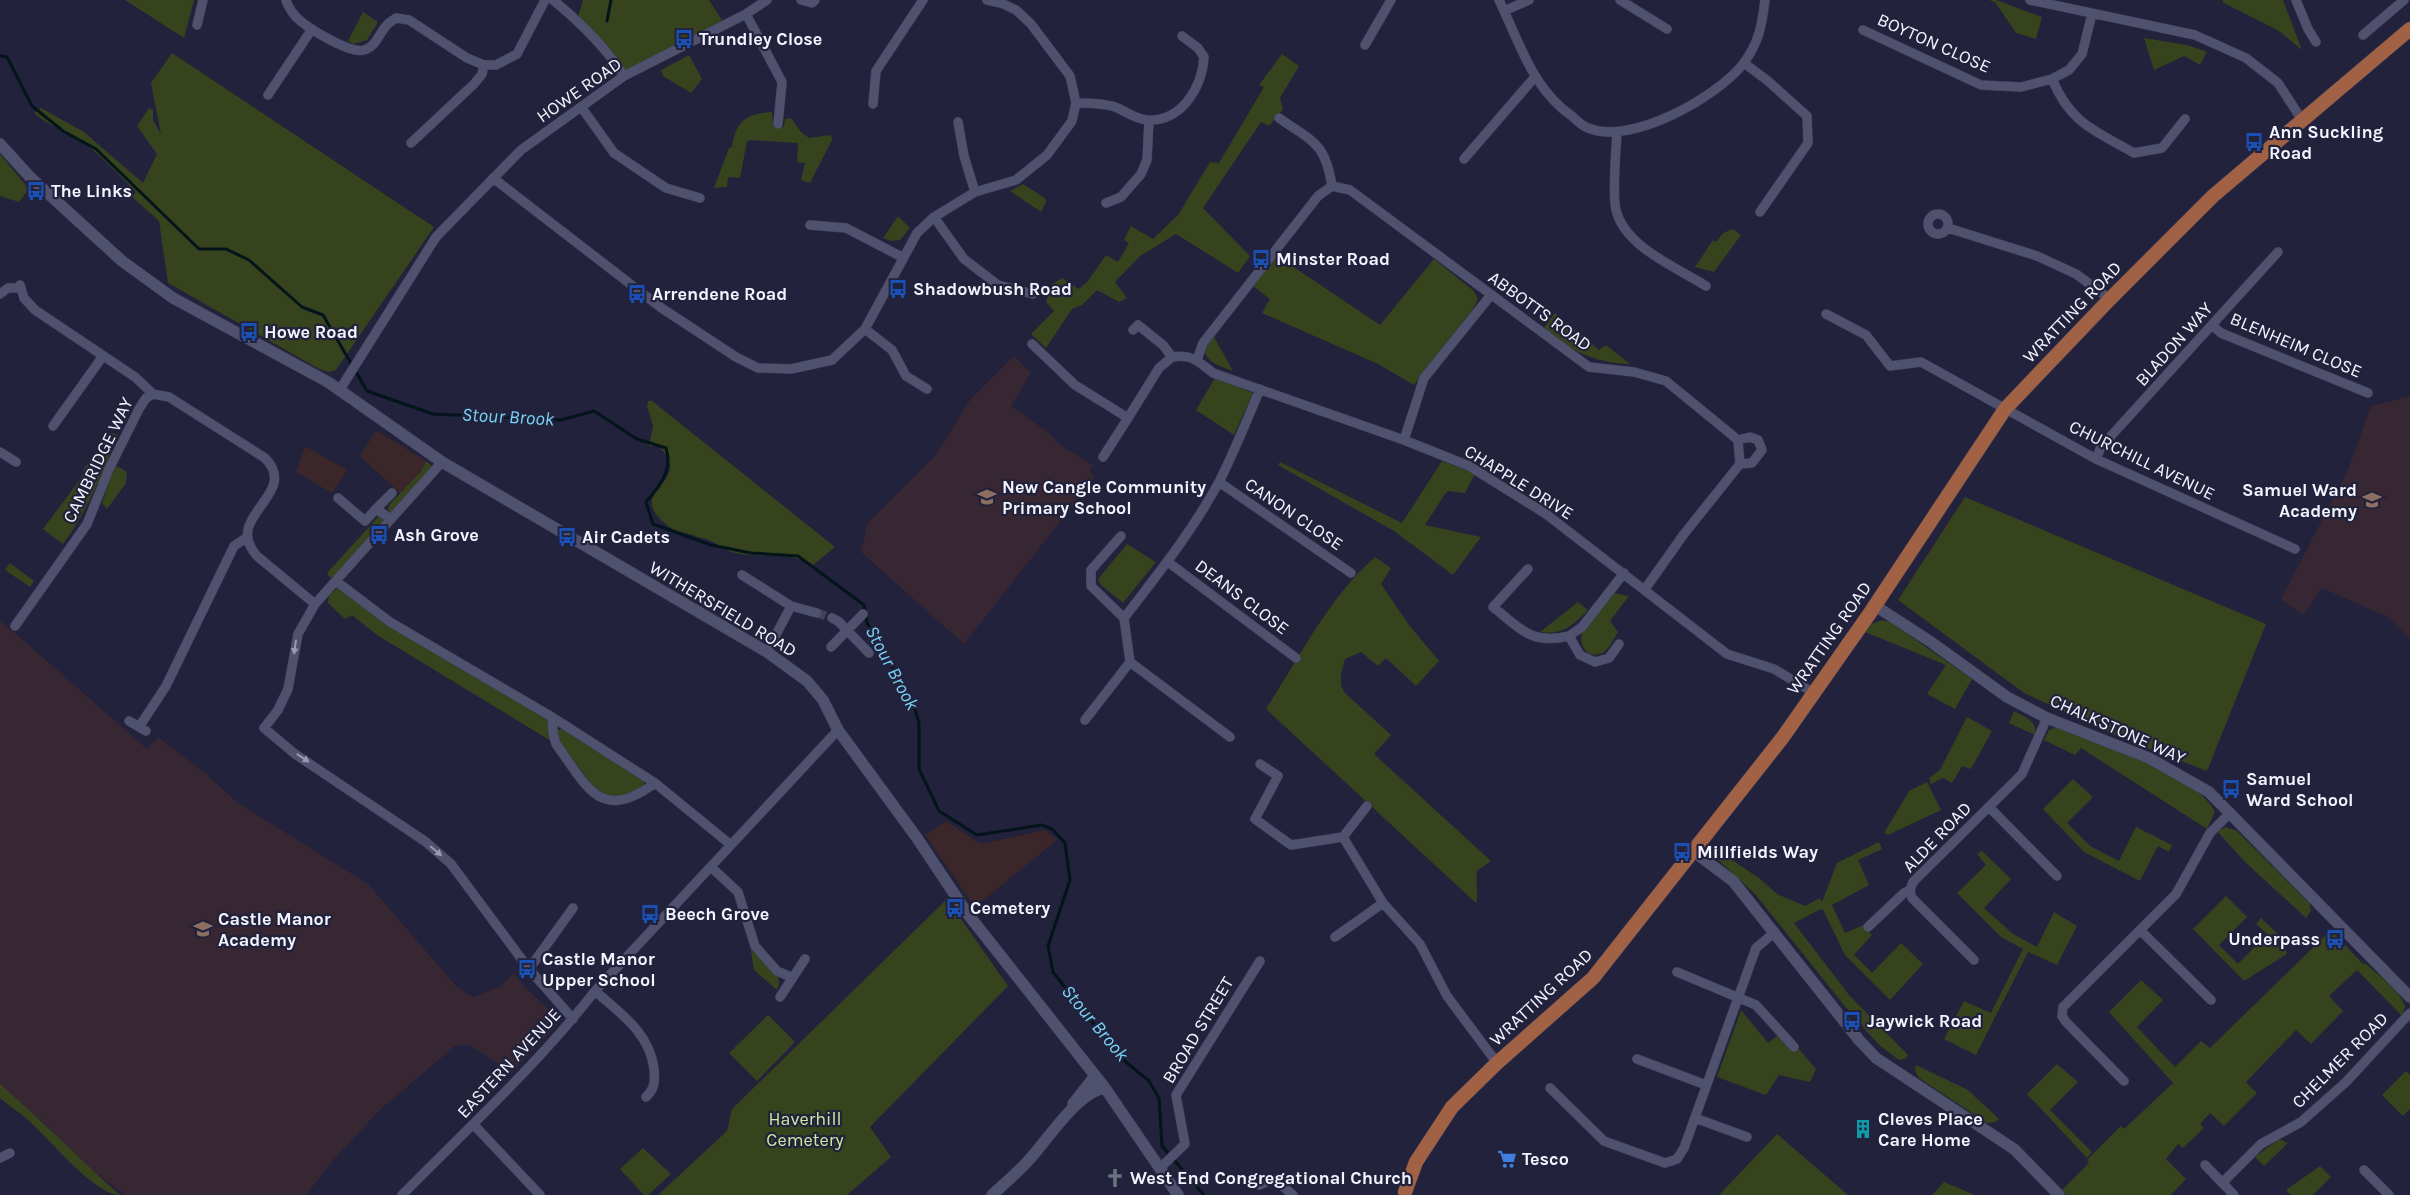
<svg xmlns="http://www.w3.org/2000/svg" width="2410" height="1195" font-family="Karla,sans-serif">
  <rect width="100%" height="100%" fill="#22223c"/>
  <path fill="#3b2729" d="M375,432H379L426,461L421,471L400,493L360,456Z
    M305,446L347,470L332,493L296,472Z
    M946,821L981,844L1045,830L1057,840L975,907L925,835Z"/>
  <path fill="#372732" d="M1014,356L1031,373L1011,406L1049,433L1060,445L1093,465L1089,471L1095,477L964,644L861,552L867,524L935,456L970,400Z
    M2410,396V639L2388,617L2322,588L2303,615L2281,599L2347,472L2371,406Z
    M0,620L147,749L158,737L206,774L238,803L368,884L457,987L473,997L500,987L514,973L526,988L554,1015L557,1025L511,1073L470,1045L455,1046L381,1109L335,1158L306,1195H125L82,1162L43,1122L0,1085Z"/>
  <path fill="#36431d" d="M125,0H194L184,38Z
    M583,0H709L725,25L624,76L577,20Z
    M1989,0H1996L2042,17L2036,39L2016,33L1995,2Z
    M2223,0H2283L2302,50L2279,31L2222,2Z
    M363,12L378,22L367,40L353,44L348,41Z
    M2144,38L2187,45L2207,52L2200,65L2184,56L2154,70Z
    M172,53L434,227L336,370L329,372L319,369L168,283L159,221L132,197L136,192C119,175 101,155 81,141C66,131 47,125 34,113L41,108L84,132L143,183L157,154L137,126L149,108L153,110V120L161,134L151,83Z
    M1282,54L1299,66L1280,98L1283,109L1269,126L1261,122L1203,208L1250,256L1238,273L1176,234L1140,256L1115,282L1127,298L1119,302L1097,290L1082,305L1072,309L1046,348L1031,334L1054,311L1046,302L1051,285L1062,278L1079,289L1088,281L1106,255L1118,262L1129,243L1124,240L1131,226L1153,239L1178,215L1210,162L1219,163L1264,87L1259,85Z
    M689,55L702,79L691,93L663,76L661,70Z
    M609,59L615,66C612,77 605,80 596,85L594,83Z
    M772,112L773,127H784L785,119L791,118L801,132L809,138L831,135L832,140L810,183L801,180L805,163L797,162L798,143L750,140L747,141L740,178L728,177L727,187L714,188L729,148L732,147C736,121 746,114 772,112Z
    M0,154L29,189L19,202L0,196Z
    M1023,184L1045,198L1046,202L1041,212L1010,191Z
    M898,216L910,228L900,240L891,241L883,238Z
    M1733,229L1741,235L1714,272L1695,267L1713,240L1716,242L1723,233Z
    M1276,255L1380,325L1434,259L1474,291L1478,299L1473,309L1414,385L1378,364L1262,313L1270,299L1253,286Z
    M1555,313L1599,350L1606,345L1630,364C1594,363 1570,350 1543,329Z
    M1213,335L1233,371C1214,365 1193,356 1213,335Z
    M1215,378L1253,393L1234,435L1196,410Z
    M648,401H652L835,547L813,565C788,550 762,559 735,553C725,551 719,544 711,541C705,538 699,538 693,535C685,532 675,532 668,526C662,521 653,513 652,505C648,487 690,474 658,446H649L653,426L647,406Z
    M111,433L118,435C102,473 88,511 63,544L43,529L81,478L85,467Z
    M426,461L433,467L396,511L390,512L388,510L389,505L421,471Z
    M1442,461L1475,474L1465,493L1448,491L1445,494L1425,525L1481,537L1453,575L1394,531L1278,465L1280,462L1402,523Z
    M115,465L127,472L126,483L107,509L102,503Z
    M1965,497L2266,624L2207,771L2117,736L2024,693L1898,600Z
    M378,517H382L384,523L337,574L330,578L327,573Z
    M1127,544L1156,562L1123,603L1101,585L1098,579Z
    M1375,557L1391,568L1381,584L1409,625L1439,661L1416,686L1386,658L1378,666L1361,652L1345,659L1341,674V685L1344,692L1391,735L1374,754L1491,861L1477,871C1475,882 1479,894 1476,903L1266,709C1299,658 1329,597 1375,557Z
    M10,563L34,581L30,587L5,570Z
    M340,586L389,624L547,719L551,741L377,635L352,615L345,619L328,603L329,595Z
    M1613,593L1629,596L1610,621L1618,632C1614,638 1610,648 1604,652C1589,661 1578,646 1582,632Z
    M1578,602L1588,610C1573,625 1562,636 1540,632Z
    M1882,620L1890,622L1972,679L1955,709L1927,694L1946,665L1865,632L1871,624Z
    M2014,711C2025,717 2038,721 2035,735L2009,723Z
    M1967,717L1992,731L1971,769L1962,766L1952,783L1943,778L1931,784L1929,778L1940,770Z
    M2054,728H2061C2102,745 2195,773 2215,812L2207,829L2081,748L2075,755L2044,740L2049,730Z
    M564,729L643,781L645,786L617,798L597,792L560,742L556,730Z
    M2073,779L2093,797L2067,823L2090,846L2119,861L2136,827L2172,845L2169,852L2158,846L2140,881L2084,852L2043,809Z
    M1927,782L1941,810L1888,835L1884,833L1909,791Z
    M2226,827L2237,831L2310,904L2311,911L2306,918L2244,861L2217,831Z
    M1879,842L1882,849L1858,860L1869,885L1832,905L1845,933L1863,925L1872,935L1854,955L1872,973L1901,943L1923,964L1890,1000L1845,955L1823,910L1821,909L1794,923L1849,995L1908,1055L1905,1059L1899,1060L1878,1044L1844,1005L1755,894L1715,857L1717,850L1759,878L1777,894L1805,906L1820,898L1822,902L1837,863Z
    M1982,851L2011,879L1984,908L2013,934L2037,947L2054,912L2077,926L2057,965L2028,952L1976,1055L1944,1039L1964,1001L1991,1013L2023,949L2001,937L1957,893L1986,865L1977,854Z
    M2226,896L2247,917L2219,945L2238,964L2267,934L2256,924L2261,918L2283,939L2287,954L2244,981L2193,929Z
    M947,899L1008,986L870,1127L891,1157L847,1195H658L727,1131L732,1109Z
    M2331,930L2363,964L2365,963C2378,975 2399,989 2405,1006L2402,1016L2357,970L2329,996L2343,1011L2311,1044L2296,1030L2246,1082L2257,1093L2224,1126L2210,1113L2200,1124L2204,1128L2183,1148L2178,1144L2166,1159L2186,1179L2171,1195H2067L2062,1190L2089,1163L2087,1160L2121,1126L2124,1129L2173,1083L2109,1012L2141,980L2163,1000L2137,1027L2175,1067L2201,1041L2210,1048Z
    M750,945C762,957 786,972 777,990L754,970Z
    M1741,1010L1768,1043L1780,1034L1799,1049L1816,1069L1810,1082L1779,1075L1766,1095L1717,1077Z
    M768,1015L795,1042L757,1081L729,1053Z
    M2057,1064L2078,1082L2050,1110L2092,1152L2087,1158L2027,1094Z
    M1916,1065L1968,1090L1999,1119L1995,1122L1987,1123L1919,1078L1915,1071Z
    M2406,1071L2410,1075V1109L2403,1116L2382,1095Z
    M0,1084C42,1120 79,1159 120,1195C94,1195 49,1138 28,1120C19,1112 9,1106 0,1098Z
    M1777,1134L1848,1195H1719Z
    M2279,1139L2288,1143L2264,1166L2255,1157Z
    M643,1148L671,1174L648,1195H644L620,1169Z
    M2320,1166L2331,1177L2313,1195H2291L2286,1190Z
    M1944,1182L1975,1195H1932Z"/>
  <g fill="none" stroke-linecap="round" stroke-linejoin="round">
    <path stroke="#03141b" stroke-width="3" d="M607,21L611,0
      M0,56L7,57L32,106L63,131L96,149L199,249H226L249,260L302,307L323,315L367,391L433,414L561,420L594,411L637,439L666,448C673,470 660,486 646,502L653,524L711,545L751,553L798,556L864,605L867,623L913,702L919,723V769L939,811L977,835L1042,825L1052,829L1065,843L1070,880L1048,946L1053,972L1120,1057L1149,1081L1159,1098L1162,1146L1204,1195"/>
    <path stroke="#414259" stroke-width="9" stroke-dasharray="9 4.5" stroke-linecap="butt" d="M817,613L832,618"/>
    <g stroke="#3f3e53" stroke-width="10">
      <path id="minor" d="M286,0C288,7 291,11 296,17C306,27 349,54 364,50C376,47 379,33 387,25C389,22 394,20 396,18L409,20L467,58L484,65H496L517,54L545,0
        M553,0C580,22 605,46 624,76
        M801,0L812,3L815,0
        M1499,0C1520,43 1532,89 1573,117C1577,121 1583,126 1588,128C1631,146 1717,97 1743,64C1759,43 1762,25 1765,0
        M1620,0L1667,29
        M2030,0L2195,35L2246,58L2278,83L2302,120
        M2296,0L2308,29L2316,42
        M1504,11L1529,0
        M746,14L782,82L778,124
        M197,25L203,0
        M1863,30L1981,85L2021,87L2052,79L2069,70L2082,54L2092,14
        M2363,35L2404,0
        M1365,45L1391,0
        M1744,63L1768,81L1807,116L1808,143L1760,212
        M2052,79C2071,124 2094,130 2134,153L2162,148L2185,119
        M268,95L312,29
        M1076,103C1089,103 1103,103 1115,107C1126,111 1134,119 1147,120C1182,122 1202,87 1204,57L1198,48L1182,36
        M873,104L876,71L923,0
        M582,108L614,153L666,188L700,198
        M1279,118C1313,142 1325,142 1332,186L1350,190L1589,367L1634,372L1666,381L1738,440L1740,464L1684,534L1645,589
        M958,122L964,156L975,192
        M1617,132C1616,152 1612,194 1616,210C1625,247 1676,267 1706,286
        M411,143L474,84L482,74L484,65
        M1464,159L1534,78
        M493,178L660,307L736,357L758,368L791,369L832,360L865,329L917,233L934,217L975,192L1016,180L1047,155L1072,121L1076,103L1070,76L1031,24L1016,10L1001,3L987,0
        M1106,203L1121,197L1141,174L1147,160L1149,120
        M1928 224a10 10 0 1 1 20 0a10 10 0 1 1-20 0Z
        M934,217L964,259L998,285L1033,294
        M810,225L846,228L902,257
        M1948,228L2037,256L2076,274L2110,299
        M20,285L24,298L35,310L135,377L153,394
        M0,294L8,288H21
        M1826,314L1866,335L1890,366L1921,362L2096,459L2295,549
        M2213,326L2221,333L2368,393
        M865,329L892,350L906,376L927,389
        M1133,330L1138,325L1163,345L1172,357C1192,354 1198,361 1213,373L1404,440L1469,466L1546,514L1727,654L1774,669L1814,693
        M1032,344L1075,385L1128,418L1159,368L1172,357
        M1197,360L1203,343L1318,196L1332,186
        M339,391L436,237L521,150L624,76L746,14L767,0
        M53,426L103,356
        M1404,440L1424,378L1491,295
        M1738,440L1750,437L1758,440L1762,450L1752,463L1740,464
        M0,452L16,462
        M1103,457L1128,418
        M2096,459L2101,447L2278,252
        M442,462L315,604L298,634L288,689L278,710L264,728L295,754L426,842L451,864L529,969L573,1019
        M1219,482L1351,573
        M338,498L365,521L376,509L391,519
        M376,509L392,493
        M1168,562L1296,658
        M1528,569L1493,607C1521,629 1531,645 1569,636L1580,655L1595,662L1609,658L1619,644
        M742,575L791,606L767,652
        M336,581L390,622L552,717L655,783L731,845
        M791,606L817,613
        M832,618L838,621L869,653
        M1124,618C1158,574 1194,529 1220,480C1235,450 1247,420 1260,389
        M15,626L87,524L109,469L139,409L146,398L153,394L169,397L265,458C301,495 221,516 257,556L315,604
        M1569,636L1582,627L1624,573
        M831,647L863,614
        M1130,662L1230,737
        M552,717L553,733L556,744C587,786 600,824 655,783
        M1085,720L1130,662L1124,618L1091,586V570L1121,536
        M129,721L146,731
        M139,727L166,686L234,546L246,538
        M1260,764L1278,776L1255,819L1291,845L1343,837
        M1367,806L1343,837L1383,903L1420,944L1447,996L1497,1063
        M1989,807L2057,876
        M711,867L738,892L755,946L777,971L791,977
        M1910,890L1912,898L1974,960
        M1868,927L1904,893L1910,890L1913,882L2022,774L2047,718
        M2141,931L2211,1000
        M1335,937L1383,903
        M529,969L573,908
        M1677,972L1756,1005L1794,1047
        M595,991C620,1013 650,1033 654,1069C655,1082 655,1088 646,1097
        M780,997L805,959
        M1637,1059L1706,1085
        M2124,1081L2066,1022L2062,1016L2063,1007L2176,894L2210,833L2229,814
        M1550,1088L1604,1141L1665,1163L1677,1159L1684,1148L1756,948L1775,932
        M1695,1118L1747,1137
        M474,1125L540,1195
        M0,1158L10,1153
        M2205,1165L2234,1195
        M1160,1168L1185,1144L1176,1095L1260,961
        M2364,1170L2389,1195
        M2222,1183L2261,1144L2301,1122L2346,1082L2410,1013
        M1259,1185L1274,1179L1293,1195
        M402,1195C468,1128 537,1065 595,991L838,730"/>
    </g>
    <g stroke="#3f3e53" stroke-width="12">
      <path id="tertiary" d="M0,144L30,177L122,261L173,298L328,382L442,462L767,652L807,681L823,700L838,730L917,838L967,913L1105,1088L1178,1195
        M1874,605L1931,642L2007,697L2047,718L2149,758L2209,792L2410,997
        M1693,851L1733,881L1859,1040L1876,1058L2014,1149L2059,1195
        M1073,1104L1095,1076
        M992,1195C1004,1184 1017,1173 1028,1161C1047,1141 1077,1092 1105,1088"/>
    </g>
    <g stroke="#3f3e53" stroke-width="15">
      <path id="primary" d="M1405,1192L1416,1162L1452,1107L1497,1063L1593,978L1783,737L1870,613L2005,409L2110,299L2213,196L2410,29"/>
    </g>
    <use href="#minor" stroke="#50516f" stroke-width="9"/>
    <use href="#tertiary" stroke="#50516f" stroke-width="11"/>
    <use href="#primary" stroke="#a16144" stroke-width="14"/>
  </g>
  <defs><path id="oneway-solid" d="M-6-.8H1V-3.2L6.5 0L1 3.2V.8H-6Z" transform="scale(1.25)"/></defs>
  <g fill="#999ab0">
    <use href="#oneway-solid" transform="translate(295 647) rotate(98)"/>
    <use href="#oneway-solid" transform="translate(303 758) rotate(33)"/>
    <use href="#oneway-solid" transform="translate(436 851) rotate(40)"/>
  </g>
  <defs>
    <g id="bus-bare" transform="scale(1.5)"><path d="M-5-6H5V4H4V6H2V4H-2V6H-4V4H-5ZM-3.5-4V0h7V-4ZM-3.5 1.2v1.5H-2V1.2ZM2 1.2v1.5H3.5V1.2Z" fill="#1a4fb4" stroke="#22223c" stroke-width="2.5" paint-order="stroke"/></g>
    <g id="school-bare" transform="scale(1.5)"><path d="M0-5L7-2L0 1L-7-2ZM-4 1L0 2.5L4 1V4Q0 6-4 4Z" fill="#8d6e63" stroke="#22223c" stroke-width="2.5" paint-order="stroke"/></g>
    <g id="building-bare" transform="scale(1.5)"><path d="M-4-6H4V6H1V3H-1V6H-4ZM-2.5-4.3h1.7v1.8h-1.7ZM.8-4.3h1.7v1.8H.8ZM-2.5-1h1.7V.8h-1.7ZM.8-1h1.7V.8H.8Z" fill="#0f9aa8" stroke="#22223c" stroke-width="2.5" paint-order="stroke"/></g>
    <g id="supermarket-bare" transform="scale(1.5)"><path d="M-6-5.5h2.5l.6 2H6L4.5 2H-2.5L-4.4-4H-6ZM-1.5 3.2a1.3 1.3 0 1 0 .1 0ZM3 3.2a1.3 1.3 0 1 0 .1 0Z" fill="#3f7fe0" stroke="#22223c" stroke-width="2.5" paint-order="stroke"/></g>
    <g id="church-bare" transform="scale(1.5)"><path d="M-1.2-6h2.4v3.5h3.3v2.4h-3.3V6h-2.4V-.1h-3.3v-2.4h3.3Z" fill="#6b7280" stroke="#22223c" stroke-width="2.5" paint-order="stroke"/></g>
  </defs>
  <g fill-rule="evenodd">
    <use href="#bus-bare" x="684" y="39"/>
    <use href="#bus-bare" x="2254" y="142"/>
    <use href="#bus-bare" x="36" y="191"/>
    <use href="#bus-bare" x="1261" y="259"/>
    <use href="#bus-bare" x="898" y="289"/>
    <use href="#bus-bare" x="637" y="294"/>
    <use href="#bus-bare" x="249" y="332"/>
    <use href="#school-bare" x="987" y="497"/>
    <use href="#school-bare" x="2372" y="500"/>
    <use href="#bus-bare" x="379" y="535"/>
    <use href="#bus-bare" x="567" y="537"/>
    <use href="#bus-bare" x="2231" y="789"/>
    <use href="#bus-bare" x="1682" y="852"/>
    <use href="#bus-bare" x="955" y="908"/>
    <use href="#bus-bare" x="650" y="914"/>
    <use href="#school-bare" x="203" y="929"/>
    <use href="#bus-bare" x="2335" y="939"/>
    <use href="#bus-bare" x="527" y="969"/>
    <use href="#bus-bare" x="1852" y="1021"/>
    <use href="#building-bare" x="1863" y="1129"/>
    <use href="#supermarket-bare" x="1507" y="1159"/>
    <use href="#church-bare" x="1115" y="1178"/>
  </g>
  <g text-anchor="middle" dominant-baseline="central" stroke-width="4.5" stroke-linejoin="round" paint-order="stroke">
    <g font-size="18" font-weight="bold" fill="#f3f4ff" stroke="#22223c" text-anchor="start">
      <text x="699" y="39">Trundley Close</text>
      <text x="2269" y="132">Ann Suckling<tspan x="2269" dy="21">Road</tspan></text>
      <text x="51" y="191">The Links</text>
      <text x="1276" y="259">Minster Road</text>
      <text x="913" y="289">Shadowbush Road</text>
      <text x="652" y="294">Arrendene Road</text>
      <text x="264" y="332">Howe Road</text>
      <text x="1002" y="487">New Cangle Community<tspan x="1002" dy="21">Primary School</tspan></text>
      <text x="2357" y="490" text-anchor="end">Samuel Ward<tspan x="2357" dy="21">Academy</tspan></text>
      <text x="394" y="535">Ash Grove</text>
      <text x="582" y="537">Air Cadets</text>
      <text x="2246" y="779">Samuel<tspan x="2246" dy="21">Ward School</tspan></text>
      <text x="1697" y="852">Millfields Way</text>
      <text x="970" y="908">Cemetery</text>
      <text x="665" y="914">Beech Grove</text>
      <text x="218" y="919">Castle Manor<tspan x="218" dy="21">Academy</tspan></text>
      <text x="2320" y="939" text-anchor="end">Underpass</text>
      <text x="542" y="959">Castle Manor<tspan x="542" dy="21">Upper School</tspan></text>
      <text x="1867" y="1021">Jaywick Road</text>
      <text x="1878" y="1119">Cleves Place<tspan x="1878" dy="21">Care Home</tspan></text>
      <text x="1522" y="1159">Tesco</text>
      <text x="1130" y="1178">West End Congregational Church</text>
    </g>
    <g font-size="18" fill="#f3f4ff" stroke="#22223c">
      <text transform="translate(1934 43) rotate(24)">BOYTON CLOSE</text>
      <text transform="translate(579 90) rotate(-35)">HOWE ROAD</text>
      <text transform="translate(1540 311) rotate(36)">ABBOTTS ROAD</text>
      <text transform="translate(2072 312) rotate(-46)">WRATTING ROAD</text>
      <text transform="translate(2174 344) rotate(-48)">BLADON WAY</text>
      <text transform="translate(2296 345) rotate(23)">BLENHEIM CLOSE</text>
      <text transform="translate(98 460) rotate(-64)">CAMBRIDGE WAY</text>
      <text transform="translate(2142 460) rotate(26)">CHURCHILL AVENUE</text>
      <text transform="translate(1519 482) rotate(32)">CHAPPLE DRIVE</text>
      <text transform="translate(1294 514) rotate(34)">CANON CLOSE</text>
      <text transform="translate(1242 597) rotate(37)">DEANS CLOSE</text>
      <text transform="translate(723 609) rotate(31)">WITHERSFIELD ROAD</text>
      <text transform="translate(1829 638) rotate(-55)">WRATTING ROAD</text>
      <text transform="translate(2118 729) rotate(24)">CHALKSTONE WAY</text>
      <text transform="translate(1937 837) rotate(-46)">ALDE ROAD</text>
      <text transform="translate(1541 997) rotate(-43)">WRATTING ROAD</text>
      <text transform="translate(1198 1030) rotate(-59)">BROAD STREET</text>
      <text transform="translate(2340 1060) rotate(-45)">CHELMER ROAD</text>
      <text transform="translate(509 1063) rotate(-47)">EASTERN AVENUE</text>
    </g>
    <g font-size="18" fill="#cee99f" stroke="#22223c">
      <text x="805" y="1119">Haverhill<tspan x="805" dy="21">Cemetery</tspan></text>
    </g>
    <g font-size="19" font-style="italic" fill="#78d3f7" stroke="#22223c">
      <text transform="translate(508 417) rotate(3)">Stour Brook</text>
      <text transform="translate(892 668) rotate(62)">Stour Brook</text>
      <text transform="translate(1095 1023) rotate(50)">Stour Brook</text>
    </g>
  </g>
</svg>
